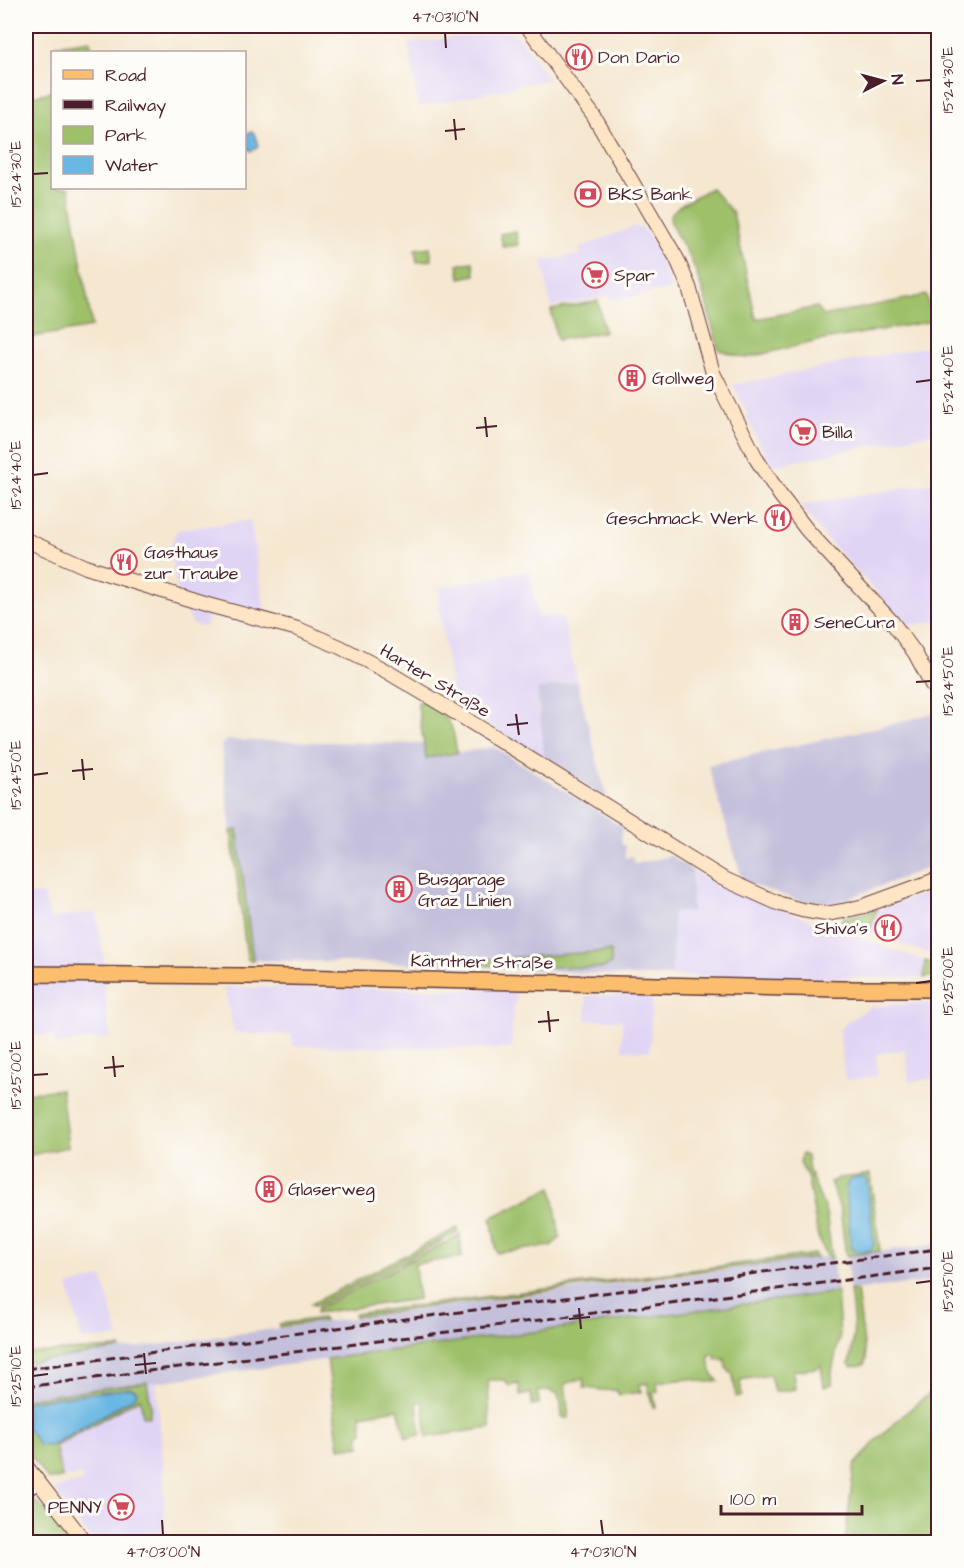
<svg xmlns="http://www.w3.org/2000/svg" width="964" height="1568" font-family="'Architects Daughter',sans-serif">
  <rect width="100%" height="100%" fill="#fdfcf7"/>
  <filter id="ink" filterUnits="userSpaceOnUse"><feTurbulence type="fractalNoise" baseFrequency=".0167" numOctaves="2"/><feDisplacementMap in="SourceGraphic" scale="12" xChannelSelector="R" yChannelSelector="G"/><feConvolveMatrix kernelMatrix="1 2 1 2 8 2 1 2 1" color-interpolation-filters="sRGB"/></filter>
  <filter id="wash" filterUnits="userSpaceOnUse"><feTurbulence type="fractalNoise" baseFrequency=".008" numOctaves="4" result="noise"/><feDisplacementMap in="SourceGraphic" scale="24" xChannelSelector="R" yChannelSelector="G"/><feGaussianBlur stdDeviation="1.35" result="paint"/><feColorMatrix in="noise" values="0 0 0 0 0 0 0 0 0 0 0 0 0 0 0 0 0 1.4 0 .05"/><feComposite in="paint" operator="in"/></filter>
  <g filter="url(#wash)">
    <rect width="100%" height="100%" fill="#f5e7d0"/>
    <path fill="#e0d4f4" d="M507,32L517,35L549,79L419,107L408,43Z
      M633,227L643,228L653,243L673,289L610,301L608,296L551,307L542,261L581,254L579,248Z
      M938,344V432L770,466L747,419V412L733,385Z
      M938,482V621L906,626L894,611L819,530L800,505Z
      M250,520L265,610L270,629L211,616L206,620V627L193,625L184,604L179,602L170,548L177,530Z
      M530,570L538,617L562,616L577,681L537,690L545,761L457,706L452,695L438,602L440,601L438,588Z
      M692,870L705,878L821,925L925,961L924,978L672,976L673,912H692Z
      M938,889V957L869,932L877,909Z
      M43,894L51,919L96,912L106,975L104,985L110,1038L55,1044L54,1036L26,1035V895Z
      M224,987L517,990L512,1023V1049L292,1046V1035L251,1034L234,1032Z
      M652,995L650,1051L622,1050V1020H586V996Z
      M908,1003L938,1004V1078L909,1082L905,1050L876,1054L878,1076L845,1080L839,1031L847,1022L871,1007Z
      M102,1277L119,1337L82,1340L68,1286Z
      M156,1381L163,1460L165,1542H93L54,1490L62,1486L83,1482L82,1475L62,1478L55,1446L140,1398L149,1389L147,1382Z"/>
    <path fill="#c4c0db" d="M577,681L607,799L545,761L537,690Z
      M933,713L938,726V864L836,903L803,902L743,882L708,765L897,723Z
      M226,740L424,744L427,758L494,747L626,829L621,830L622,845H625V858L633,856L634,864L671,856L692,870V912H673L672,976H633L442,964L253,960L237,830L231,831L221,746Z
      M938,1244V1281L850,1290L846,1256Z
      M826,1257L832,1258L837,1292L830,1294L26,1399V1363L332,1321Z"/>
    <path fill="#9dc069" stroke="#74704a" stroke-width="1.5" d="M90,40L92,52H58L57,45Z
      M52,92V188H69L92,327L26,338V97Z
      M711,188L733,213L756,319L817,307L822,316L926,295L933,321L818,341L745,358L719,350C709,318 703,282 687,252C681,240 670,229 670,215L680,205Z
      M516,231L518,245L503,247L500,234Z
      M430,247L432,260L417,262L415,249Z
      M473,262L475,275L460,278L458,264Z
      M598,301L604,332L557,340L551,310Z
      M421,701C452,719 451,719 457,753L426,758L418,706V702Z
      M237,830L253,960L250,961L247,958L231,831Z
      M877,909L869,932L866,931L868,925L856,921L851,924L841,921L843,918Z
      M611,951V964L603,968L476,965L480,960Z
      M925,961L938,966V975L924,978Z
      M61,1089L68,1147L26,1156V1093Z
      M802,1154L807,1156L809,1171L826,1212L832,1258H828L818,1237L808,1179L799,1161Z
      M870,1174L880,1251L846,1256L840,1209L830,1182L841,1178Z
      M552,1187L560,1238L551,1246L497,1253L491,1218Z
      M457,1228L459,1232L317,1306L311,1304Z
      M460,1235L462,1257L415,1264L418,1299L316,1313L318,1308Z
      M814,1254L817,1258L676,1274L355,1317L354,1314Z
      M850,1290L857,1291L866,1360L864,1365L852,1367L849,1364C856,1332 854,1322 850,1290Z
      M837,1292L840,1334L832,1372V1384L824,1387L821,1365L817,1368L793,1371L795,1389L774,1392L770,1375L740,1380L742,1396L736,1397L733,1375L726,1368L725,1359L716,1360L715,1355H709L711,1372L718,1381L707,1382L690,1379L657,1382L658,1392L653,1393L656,1407H653L647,1383L638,1385L642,1392L619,1395L616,1390C606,1392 594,1388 584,1388L583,1378L565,1384L569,1418H562L561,1403L557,1393H552L550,1390L538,1392L539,1404L532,1405L531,1393L520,1396L519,1384L509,1386L505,1380H488L490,1428L427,1437L423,1402H417L421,1435L406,1438L398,1409L361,1415L363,1432L359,1434L360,1446L339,1448L327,1359Z
      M322,1318L324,1321L279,1327V1324Z
      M120,1348L121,1349L26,1363V1353Z
      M147,1382L151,1406L149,1417L143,1416L140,1398L55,1446L62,1478L48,1480L26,1449V1399Z
      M938,1387V1542H845L854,1466L881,1435L916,1404Z
      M26,1499H32L54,1518L71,1542H26V1539L34,1534L26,1516Z"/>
    <path fill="#69b7e3" stroke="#5a6b87" stroke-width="1.5" d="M252,132L254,133L258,145L257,148L251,151C244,146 242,140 248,133Z
      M862,1177L865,1178L867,1182L874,1244L870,1251H857L852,1249L851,1245L846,1186L850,1180Z
      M131,1388L137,1391L135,1397L50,1446L39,1445L26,1427V1402Z"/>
  </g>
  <g filter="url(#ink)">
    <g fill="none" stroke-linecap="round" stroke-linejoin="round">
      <g stroke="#643d44" stroke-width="15">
        <path id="tertiary" d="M26,1490L38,1483"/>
      </g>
      <g stroke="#643d44" stroke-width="16">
        <path id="secondary" d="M527,26L593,115L677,259L689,287L713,373L757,460L780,495L807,530L892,622L915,653L938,696
          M26,540L86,567L208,605L298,629L340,647L386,671L448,708L722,878L780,904L802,910L826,914L843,911L864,906L938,879
          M26,1466L85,1542"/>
      </g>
      <g stroke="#643d44" stroke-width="18">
        <path id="primary" d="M26,974L244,976L841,989H938"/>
      </g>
      <use href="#tertiary" stroke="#fff" stroke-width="12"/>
      <use href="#secondary" stroke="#fde5c5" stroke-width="14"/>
      <use href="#primary" stroke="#fbbd6e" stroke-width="15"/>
      <path stroke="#4a1f2b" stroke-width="3" stroke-dasharray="9 4.5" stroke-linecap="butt" d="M26,1369L938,1249
        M26,1387L938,1268"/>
    </g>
  </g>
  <path fill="none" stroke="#4a1f2b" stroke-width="2" d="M445,33L446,48M916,81L931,80M454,119L456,140M445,131L465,129M33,174L48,173M916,382L931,380M485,417L487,437M476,428L497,426M33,475L48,473M916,682L931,681M516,714L519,735M507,725L528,723M82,759L84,780M72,771L93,769M33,775L48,773M916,983L931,981M548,1011L550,1032M538,1022L559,1020M113,1056L115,1077M104,1068L124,1066M33,1075L48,1074M916,1283L931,1281M579,1308L581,1329M569,1319L590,1317M144,1353L146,1374M135,1365L156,1363M33,1376L48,1374M162,1520L163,1535M601,1520L603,1535"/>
  <defs>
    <g id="restaurant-ring" transform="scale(1.35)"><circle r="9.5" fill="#fdfcf7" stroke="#d1495b" stroke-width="1.5"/><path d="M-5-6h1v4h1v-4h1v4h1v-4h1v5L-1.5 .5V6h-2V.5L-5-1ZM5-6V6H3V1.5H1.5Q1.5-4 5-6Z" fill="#d1495b"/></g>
    <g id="bank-ring" transform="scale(1.35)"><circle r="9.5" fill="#fdfcf7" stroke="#d1495b" stroke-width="1.5"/><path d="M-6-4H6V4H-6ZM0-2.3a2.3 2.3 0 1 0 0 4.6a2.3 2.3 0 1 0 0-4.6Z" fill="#d1495b"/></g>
    <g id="supermarket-ring" transform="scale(1.35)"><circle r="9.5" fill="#fdfcf7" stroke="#d1495b" stroke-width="1.5"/><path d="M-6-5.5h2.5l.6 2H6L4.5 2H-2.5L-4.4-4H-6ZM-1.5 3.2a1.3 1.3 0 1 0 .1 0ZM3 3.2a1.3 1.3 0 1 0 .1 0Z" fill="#d1495b"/></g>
    <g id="building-ring" transform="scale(1.35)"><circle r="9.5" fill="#fdfcf7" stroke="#d1495b" stroke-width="1.5"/><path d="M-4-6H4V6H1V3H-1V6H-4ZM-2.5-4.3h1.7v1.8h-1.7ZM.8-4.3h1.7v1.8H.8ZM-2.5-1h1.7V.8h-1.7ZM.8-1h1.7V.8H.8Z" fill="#d1495b"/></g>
  </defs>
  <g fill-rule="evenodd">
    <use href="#restaurant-ring" x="579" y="57"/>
    <use href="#bank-ring" x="588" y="194"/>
    <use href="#supermarket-ring" x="595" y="275"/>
    <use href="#building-ring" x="632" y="378"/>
    <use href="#supermarket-ring" x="803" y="432"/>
    <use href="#restaurant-ring" x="778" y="518"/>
    <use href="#restaurant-ring" x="124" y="562"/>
    <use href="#building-ring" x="795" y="622"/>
    <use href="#building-ring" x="399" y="889"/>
    <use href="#restaurant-ring" x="888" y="928"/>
    <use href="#building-ring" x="269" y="1189"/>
    <use href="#supermarket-ring" x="121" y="1507"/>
  </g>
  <g text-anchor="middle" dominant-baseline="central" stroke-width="6" stroke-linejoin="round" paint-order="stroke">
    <g font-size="18" fill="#4a1f2b" stroke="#fdfcf7" text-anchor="start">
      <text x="598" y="57">Don Dario</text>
      <text x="608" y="194">BKS Bank</text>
      <text x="614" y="275">Spar</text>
      <text x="652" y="378">Gollweg</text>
      <text x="822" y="432">Billa</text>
      <text x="758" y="518" text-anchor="end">Geschmack Werk</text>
      <text x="144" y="552">Gasthaus<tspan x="144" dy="21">zur Traube</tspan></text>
      <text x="814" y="622">SeneCura</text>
      <text x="418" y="879">Busgarage<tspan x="418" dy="21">Graz Linien</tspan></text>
      <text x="868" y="928" text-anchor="end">Shiva's</text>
      <text x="288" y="1189">Glaserweg</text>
      <text x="102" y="1507" text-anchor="end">PENNY</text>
    </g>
    <g font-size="18" fill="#4a1f2b" stroke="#fdfcf7">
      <text transform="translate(435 681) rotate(31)">Harter Straße</text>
      <text transform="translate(482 962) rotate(1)">Kärntner Straße</text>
    </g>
  </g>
  <rect width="964" height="1568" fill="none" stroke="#fdfcf7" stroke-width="66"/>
  <rect x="51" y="51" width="195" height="138" fill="#fdfcf7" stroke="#b5a4a5" stroke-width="1.5"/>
  <rect x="63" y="70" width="30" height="9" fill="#fbbd6e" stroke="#b5a4a5" stroke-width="1.5"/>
  <text x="105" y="81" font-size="18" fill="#4a1f2b">Road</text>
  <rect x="63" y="100" width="30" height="9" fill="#4a1f2b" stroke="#b5a4a5" stroke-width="1.5"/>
  <text x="105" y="111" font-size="18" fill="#4a1f2b">Railway</text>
  <rect x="63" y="126" width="30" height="18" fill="#9dc069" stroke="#b5a4a5" stroke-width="1.5"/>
  <text x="105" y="141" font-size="18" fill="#4a1f2b">Park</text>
  <rect x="63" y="156" width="30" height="18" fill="#69b7e3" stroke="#b5a4a5" stroke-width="1.5"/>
  <text x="105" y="171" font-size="18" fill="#4a1f2b">Water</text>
  <g transform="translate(883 81) rotate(84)" stroke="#fdfcf7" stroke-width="4.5" paint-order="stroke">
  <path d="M0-4.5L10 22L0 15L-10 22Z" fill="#4a1f2b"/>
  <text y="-9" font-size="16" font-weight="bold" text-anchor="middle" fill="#4a1f2b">N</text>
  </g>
  <path d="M721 1505v9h141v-9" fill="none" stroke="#4a1f2b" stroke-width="3"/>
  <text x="730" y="1505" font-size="18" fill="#4a1f2b" stroke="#fdfcf7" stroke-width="4.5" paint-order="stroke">100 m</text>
  <rect x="33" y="33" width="898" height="1502" fill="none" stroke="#4a1f2b" stroke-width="2"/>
  <g font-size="15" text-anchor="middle" fill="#4a1f2b">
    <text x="445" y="22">47°03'10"N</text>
    <text transform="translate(948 80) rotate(-90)" y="5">15°24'30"E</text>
    <text transform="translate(16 174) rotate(-90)" y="5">15°24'30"E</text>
    <text transform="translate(948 380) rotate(-90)" y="5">15°24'40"E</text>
    <text transform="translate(16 475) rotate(-90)" y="5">15°24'40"E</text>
    <text transform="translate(948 681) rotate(-90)" y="5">15°24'50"E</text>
    <text transform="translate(16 775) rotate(-90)" y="5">15°24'50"E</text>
    <text transform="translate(948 981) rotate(-90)" y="5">15°25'00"E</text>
    <text transform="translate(16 1075) rotate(-90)" y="5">15°25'00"E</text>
    <text transform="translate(948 1281) rotate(-90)" y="5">15°25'10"E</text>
    <text transform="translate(16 1376) rotate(-90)" y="5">15°25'10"E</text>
    <text x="163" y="1557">47°03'00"N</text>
    <text x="603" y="1557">47°03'10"N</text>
  </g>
</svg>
